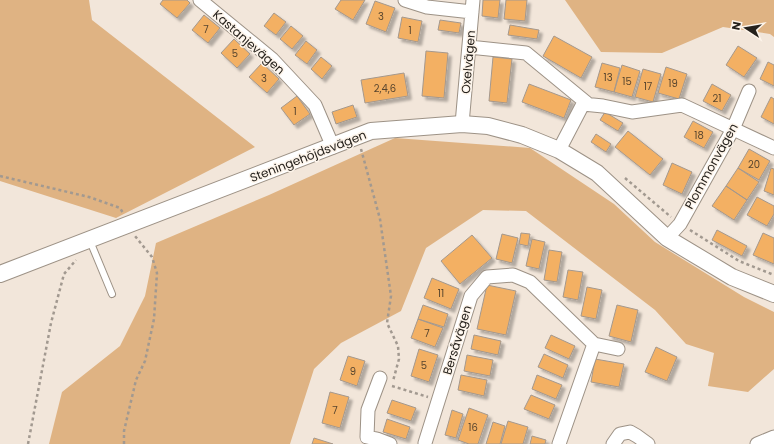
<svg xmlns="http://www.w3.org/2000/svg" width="774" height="444" font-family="Poppins,sans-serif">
  <defs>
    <filter id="shadow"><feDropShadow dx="3.5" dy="3.5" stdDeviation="1" flood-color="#0004"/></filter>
  </defs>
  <rect width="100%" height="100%" fill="#f2e6da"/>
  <path fill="#dfb383" d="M0,0H89L92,20L255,147L116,218L0,181Z
    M565,0H774V37L770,34L723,27L662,53L601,52Z
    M395,138L530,148L614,204L655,242L744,297L774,312V369L748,392L708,386L714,353L686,344L655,310L526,211L483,210L426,248L401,311L341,343L314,369L290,444H49L62,392L120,346L145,296L156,243L269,195Z"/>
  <path fill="#f3b064" stroke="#a4988d" filter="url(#shadow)" d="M163,0H187L190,3L177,18L160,4Z
    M341,0H365L353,20L335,9Z
    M483,0H500L498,18L482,16Z
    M506,0H527L525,21L504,19Z
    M375,1L395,8L386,32L366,24Z
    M274,13L286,22L276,35L264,26Z
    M204,15L220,28L208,43L192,30Z
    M402,17L422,21L418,42L398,38Z
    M440,20L461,23L459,33L438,30Z
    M510,25L539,30L537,39L508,35Z
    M291,26L303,36L292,49L280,39Z
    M554,36L592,57L581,78L543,56Z
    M234,39L250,54L237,68L221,53Z
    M306,41L317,50L307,64L295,55Z
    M738,46L757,58L744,77L726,65Z
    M426,51L448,53L444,98L422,96Z
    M321,57L332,66L322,79L311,69Z
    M493,57L512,59L507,103L489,101Z
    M768,62L774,65V86L760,79Z
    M262,63L279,79L267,93L249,77Z
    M602,63L620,68L614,92L595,87Z
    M622,65L640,71L632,97L614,92Z
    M666,67L687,74L679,99L658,93Z
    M643,69L661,74L653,102L635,97Z
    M404,73L408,96L365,103L361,80Z
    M529,84L571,100L564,118L522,102Z
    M712,84L731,95L722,111L703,101Z
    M297,96L310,114L294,125L281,108Z
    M771,97L774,99V124L761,117Z
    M353,105L357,117L336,124L332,112Z
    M605,112L623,123L618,131L600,120Z
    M693,121L713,132L704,148L684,137Z
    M628,131L663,159L650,175L615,147Z
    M596,134L611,144L606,152L591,142Z
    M749,149L770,161L759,180L738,168Z
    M672,163L692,172L682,194L663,185Z
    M738,168L759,182L747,200L726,186Z
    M771,168L774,169V195L764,191Z
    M726,186L747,200L734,220L712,206Z
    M757,197L774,206V214L767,226L747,215Z
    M717,230L747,246L742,256L712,240Z
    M521,233L530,234L528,246L519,244Z
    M763,233L774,238V264L753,255Z
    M502,234L518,238L512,263L496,259Z
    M472,235L492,258L460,284L441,261Z
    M532,239L545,242L539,269L526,266Z
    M549,250L562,252L557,282L544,280Z
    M568,270L583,272L578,300L563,297Z
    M432,278L459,289L451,309L424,298Z
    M487,285L516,291L506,335L477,329Z
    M587,287L602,290L596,319L581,316Z
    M423,305L448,314L444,327L418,319Z
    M617,305L638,310L631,342L609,336Z
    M418,319L443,328L435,347L411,338Z
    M474,335L501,341L498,355L471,349Z
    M551,335L575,346L569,359L545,348Z
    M656,347L677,357L667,381L645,372Z
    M419,349L438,355L429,382L411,376Z
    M544,354L568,365L563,378L538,367Z
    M467,355L493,360L490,376L464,371Z
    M348,356L365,361L357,386L340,380Z
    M595,359L624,364L619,387L591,382Z
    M461,375L487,380L484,396L458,390Z
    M537,375L562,385L556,399L532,389Z
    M330,392L349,397L340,428L322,423Z
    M531,395L555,405L549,419L524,409Z
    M392,400L416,408L411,421L387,413Z
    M469,408L488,415L478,444H469L458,440Z
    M452,410L463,414L456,438L445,435Z
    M387,419L410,427L406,439L383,432Z
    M508,421L528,427L523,444H501Z
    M493,422L505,426L500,444H486Z
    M532,436L546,440L545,444H530Z
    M314,438L333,444H312Z"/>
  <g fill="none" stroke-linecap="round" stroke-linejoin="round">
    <g stroke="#9d9286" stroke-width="8">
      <path id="service" d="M90,241L112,294"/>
    </g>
    <g stroke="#9d9286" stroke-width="15">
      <path id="minor" d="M200,0L272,59L315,105L333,147
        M405,0L427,7L472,12
        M469,47L526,53L588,104
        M462,124L473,0
        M559,150L583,104L603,106L632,112L682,105L774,148
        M667,238L680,224L733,129L749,91
        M380,378L368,410L367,437L377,439L390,444
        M425,443L471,296L487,277L513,275L530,282L594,344L618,349
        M559,444L594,344
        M613,444L620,434L630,432L637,436L648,444
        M757,444L774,437"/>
    </g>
    <g stroke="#9d9286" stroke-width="18">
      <path id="tertiary" d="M0,274L371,131L462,124L488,126L522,135L559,150L597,173L667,238L732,277L774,294"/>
    </g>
    <path stroke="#a29990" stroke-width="2.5" stroke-dasharray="3 3" stroke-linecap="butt" d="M361,149L380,219L391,296L387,323L398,346L399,359L393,381
      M0,176L89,197L120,208L123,213
      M625,178L671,217
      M690,230L739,261L774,275
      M392,386L428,397
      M28,444L51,323L64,274L76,260
      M124,444V431L136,380L145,361L154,319L157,273L152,257L135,236"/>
    <use href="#service" stroke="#fff" stroke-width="6"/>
    <use href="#minor" stroke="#fff" stroke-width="13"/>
    <use href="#tertiary" stroke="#fff" stroke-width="16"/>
  </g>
  <g text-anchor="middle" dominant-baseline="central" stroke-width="3" stroke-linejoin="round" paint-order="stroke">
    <g font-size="10" fill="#58452e">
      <text x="381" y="16">3</text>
      <text x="206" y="29">7</text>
      <text x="410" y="30">1</text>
      <text x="235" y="53">5</text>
      <text x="608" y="77">13</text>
      <text x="264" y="78">3</text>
      <text x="627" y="81">15</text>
      <text x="673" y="83">19</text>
      <text x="648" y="86">17</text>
      <text x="385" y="88">2,4,6</text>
      <text x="717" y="98">21</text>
      <text x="295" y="111">1</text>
      <text x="699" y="135">18</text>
      <text x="754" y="164">20</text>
      <text x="441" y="293">11</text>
      <text x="427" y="333">7</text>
      <text x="424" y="365">5</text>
      <text x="353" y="371">9</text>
      <text x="335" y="410">7</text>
      <text x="473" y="427">16</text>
    </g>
    <g font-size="12" fill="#25211c" stroke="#fdf4ea">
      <text transform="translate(249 42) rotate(41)">Kastanjevägen</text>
      <text transform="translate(468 62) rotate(-85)">Oxelvägen</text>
      <text transform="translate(308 156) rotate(-21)">Steningehöjdsvägen</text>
      <text transform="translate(711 166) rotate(-61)">Plommonvägen</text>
      <text transform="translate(457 340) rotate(-73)">Bersåvägen</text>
    </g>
  </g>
  <g transform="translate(746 28) rotate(282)" stroke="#fdf4ea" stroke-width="3" paint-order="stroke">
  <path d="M0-3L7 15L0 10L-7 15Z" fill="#25211c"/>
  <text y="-6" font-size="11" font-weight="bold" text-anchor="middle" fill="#25211c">N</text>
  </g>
</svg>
